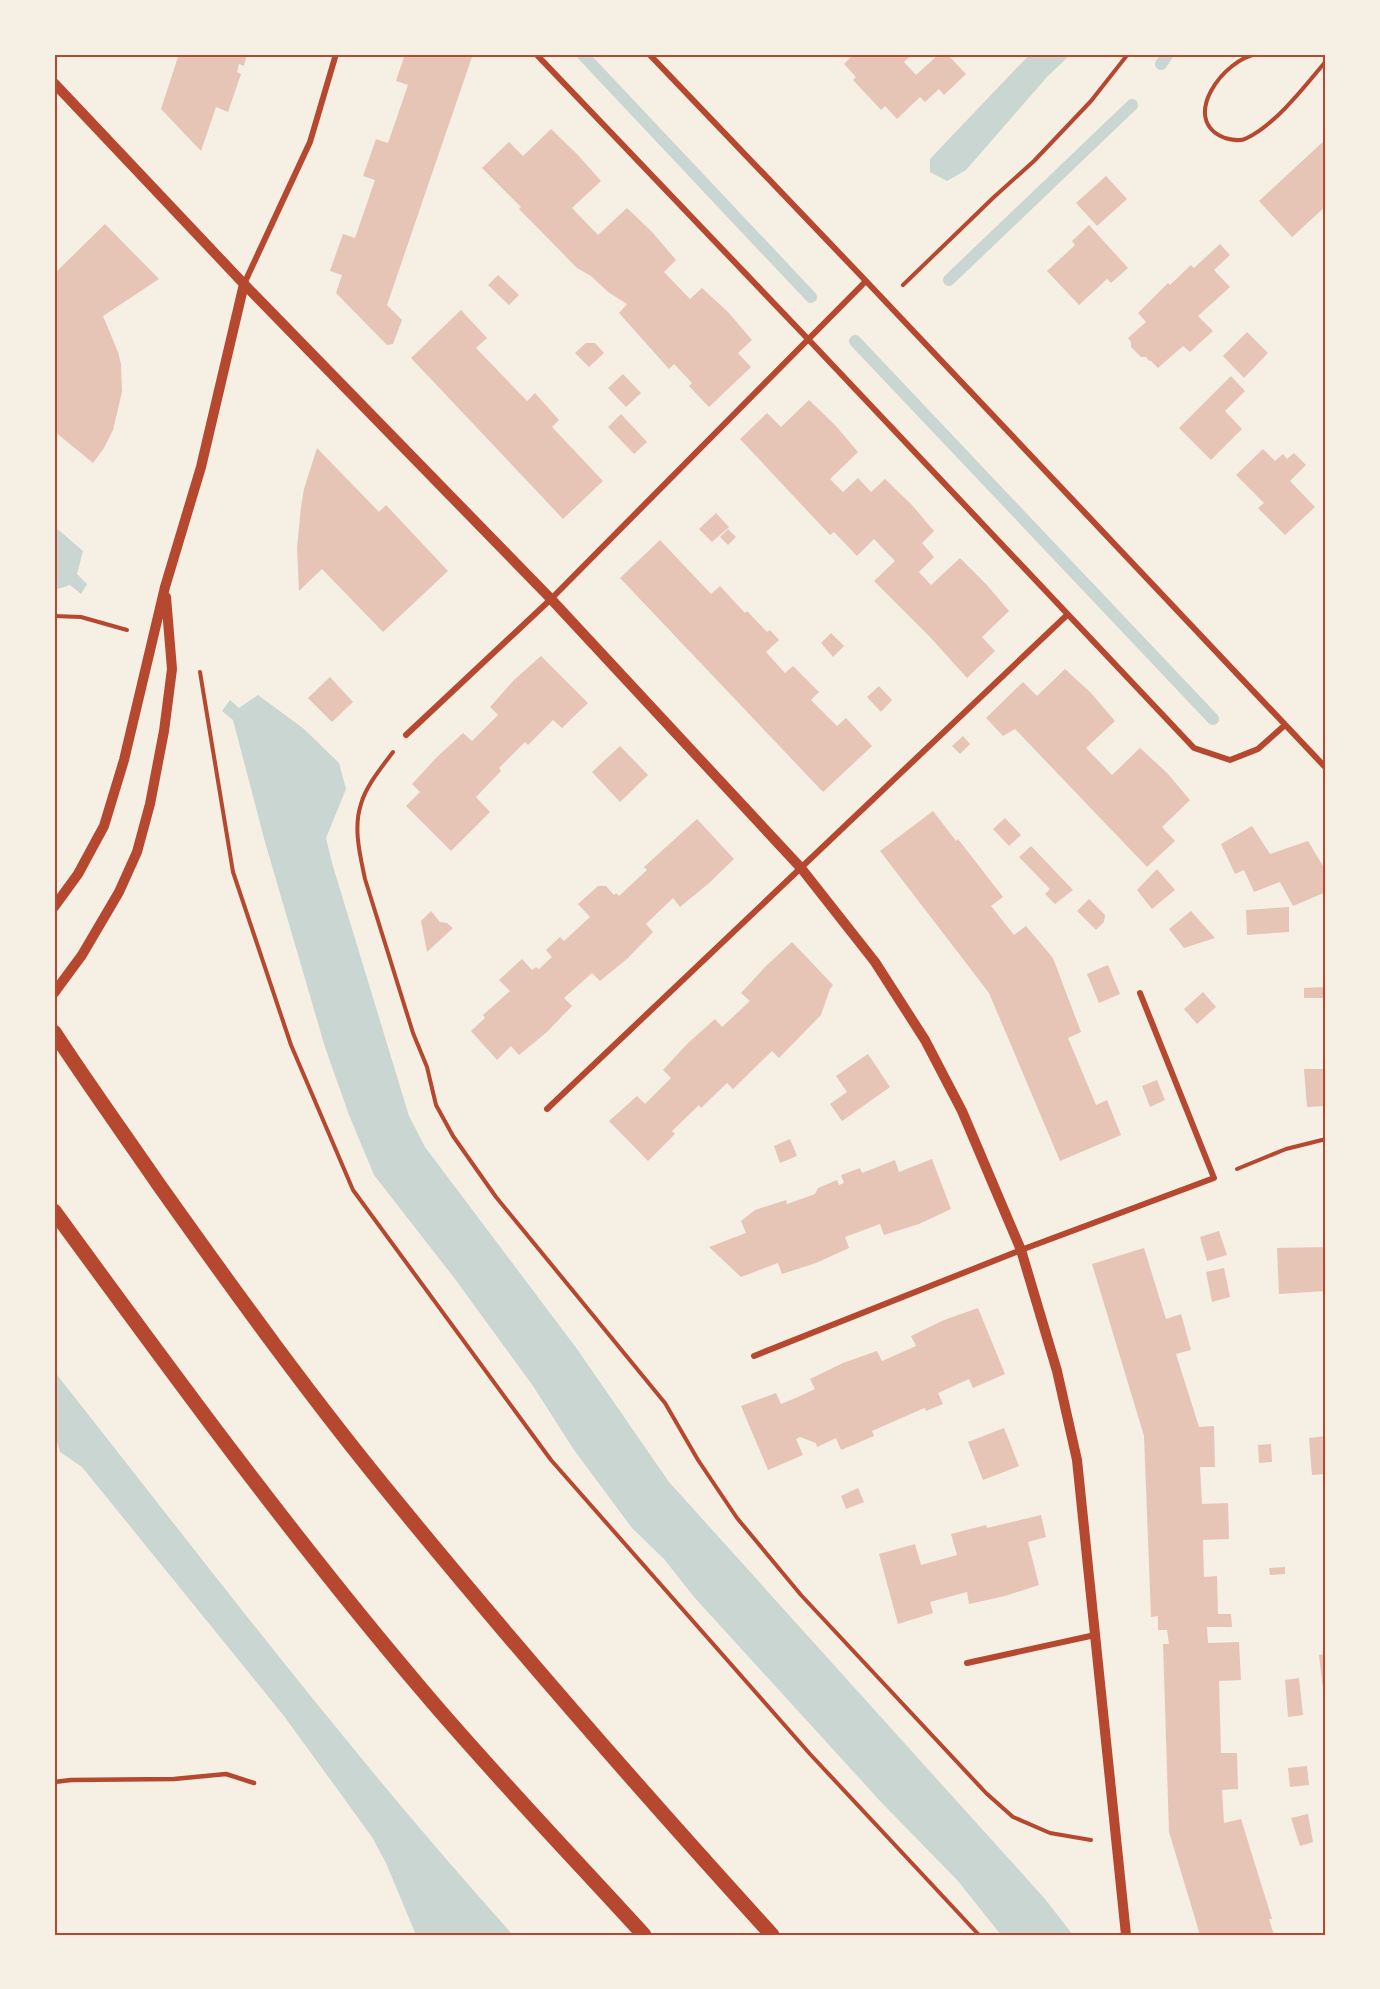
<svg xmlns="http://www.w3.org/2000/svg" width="1380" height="1989" font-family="'Archivo Narrow',sans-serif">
  <rect width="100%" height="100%" fill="#f6efe4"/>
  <path fill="#c9d6d2" d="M1030,54H1071L1047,77L966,170L947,181L930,172V159Z
    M54,526L83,551L77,574L87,584L81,594L70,585L54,590Z
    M258,695L304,729L339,763L346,789L326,838L332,863L409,1116L425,1147L577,1349L669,1482L1045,1899L1073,1935H1001L958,1881L881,1802L694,1597L664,1559L632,1528L574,1450L533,1386L455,1279L374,1175L349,1115L325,1047L265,842L233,720L222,711L230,700L239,708Z
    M54,1371C204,1561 351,1755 513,1935H416L386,1863L372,1837L284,1716L82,1467L60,1452L54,1431Z"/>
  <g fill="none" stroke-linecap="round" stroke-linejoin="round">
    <path stroke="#c9d6d2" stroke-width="12" d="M582,54L811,297
      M1161,64L1168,54
      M949,280L1132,105
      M855,341L1213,719"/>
  </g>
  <path fill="#e6c5b7" d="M179,54H247L244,66L239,64L237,72L241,74L228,112L216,107L201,151L161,109Z
    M405,54H473L387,305L402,320L393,344L387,345L336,293L342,275L330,271L343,234L355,238L375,180L363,176L376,139L388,143L408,85L396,81Z
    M854,54H912L904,62L916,75L939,54H947L966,74L944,95L939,89L925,102L920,97L897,119L885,106L881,110L853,80L856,77L844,64Z
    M551,129L577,154L601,181L572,208L598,235L627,208L653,233L676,260L664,272L690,299L702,288L728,312L752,340L738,353L751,367L709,407L689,386L692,383L674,364L669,369L619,313L627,304L608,292L591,276L577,268L519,209L521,207L482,168L509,142L523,156Z
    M1326,139V206L1292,237L1259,201Z
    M1106,176L1127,199L1097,226L1076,203Z
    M105,224L159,279L103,316L118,352L121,364L122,392L113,430L104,448L93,463L54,431V274Z
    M1089,225L1128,268L1111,283L1107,279L1079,305L1047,271L1075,245L1072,241Z
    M1220,244L1230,255L1214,270L1230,287L1198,316L1213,331L1190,352L1183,346L1158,368L1150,360L1149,361L1146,357H1141L1131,347V342L1128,338L1146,322L1138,313L1168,283L1170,285L1191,265L1194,268Z
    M498,275L519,295L509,305L488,285Z
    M461,310L487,338L476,348L527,401L535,393L559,420L552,427L603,481L563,519L411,358Z
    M1247,332L1268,353L1244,378L1223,356Z
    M586,343H595L604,353L589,367L575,353Z
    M623,374L641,393L626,407L608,388Z
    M1231,376L1245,391L1225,411L1242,429L1211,460L1179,428Z
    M809,400L835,425L858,452L830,479L843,492L858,478L871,492L885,479L911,504L934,531L922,543L934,557L919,572L931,585L960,558L986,584L1009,611L982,637L995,651L967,678L930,637L874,581L895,561L874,539L857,556L834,532L830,535L740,439L767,413L781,427Z
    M621,414L647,442L634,454L608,427Z
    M317,448L379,512L386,505L448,571L383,632L322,569L299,591L297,548L301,507L304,489Z
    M1263,449L1275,461L1283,454L1287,459L1294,453L1306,465L1290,481L1315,507L1285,535L1258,508L1264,503L1236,475Z
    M716,513L729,527L712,542L699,529Z
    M728,529L736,537L728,545L720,537Z
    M660,540L711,594L720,586L745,613L747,611L767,632L770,630L779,640L766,652L785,673L793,666L819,692L811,700L837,726L846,718L872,746L823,792L620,578Z
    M831,633L844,646L833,657L821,643Z
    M541,656L588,703L562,728L553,720L528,745L525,742L499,768L501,771L476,797L490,812L451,851L406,806L420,792L412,784L437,757L463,733L472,741L498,715L490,707L514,680Z
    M1065,669L1091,693L1115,721L1086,748L1112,775L1140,748L1167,773L1190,800L1162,827L1175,841L1147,867L1015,729L1003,736L986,718L1023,682L1037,696Z
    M330,677L353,702L332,722L308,698Z
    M879,686L892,700L881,712L867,697Z
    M963,736L970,744L960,754L952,746Z
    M620,746L648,775L620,802L592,772Z
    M933,811L956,841L958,839L1003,897L991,906L1014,935L1026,926L1053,958L1081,1032L1068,1038L1096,1105L1107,1100L1121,1135L1060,1161L989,993L880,851Z
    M1005,818L1021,835L1009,846L993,829Z
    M697,819L734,859L708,884L680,907L673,898L646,924L653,932L628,958L600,981L592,973L564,998L572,1006L547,1032L519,1055L511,1046L497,1060L471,1031L485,1018L483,1015L510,991L499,980L522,959L532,970L536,967L539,969L552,957L546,950L560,937L564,941L590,917L578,904L598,886H606L614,895L616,893L619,896L647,870L644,867Z
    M1252,826L1270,854L1308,841L1326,871V892L1293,906L1280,882L1254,892L1244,870L1235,874L1221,844Z
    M1031,846L1073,890L1055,904L1045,894L1050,889L1019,857Z
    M1157,869L1175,890L1152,909L1137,890Z
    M1089,899L1105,915L1104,922L1096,930L1077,911Z
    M1289,907V932L1247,935L1246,910Z
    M431,911L440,922L447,923L453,928L427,952L421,921Z
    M1191,911L1215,938L1184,948L1169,929Z
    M792,942L833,985L830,989L821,1015L779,1058L772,1051L733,1089L727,1083L701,1108L699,1105L672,1131L675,1134L648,1161L609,1121L637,1096L645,1104L671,1078L663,1070L688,1043L715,1019L722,1027L750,1001L741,993L766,966Z
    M1324,946H1326V977H1323Z
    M1108,965L1120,994L1099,1003L1087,974Z
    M1324,987L1325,998H1304V988Z
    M1203,992L1216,1007L1197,1024L1184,1009Z
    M868,1054L890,1087L842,1121L830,1104L847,1092L836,1076Z
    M1304,1069H1326V1106L1307,1107Z
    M1157,1080L1165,1100L1150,1107L1142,1086Z
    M790,1139L797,1156L780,1163L774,1146Z
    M932,1159L951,1209L919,1224L884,1235L880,1224L845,1237L849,1248L816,1263L782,1274L778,1263L741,1277L709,1247L746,1233L741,1221L755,1210L786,1200L787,1204L815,1194L818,1188L837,1180L839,1185L844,1183L841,1175L860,1168L862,1173L895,1160L899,1172Z
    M1219,1231L1227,1255L1207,1261L1200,1237Z
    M1326,1247V1291L1279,1294L1277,1248Z
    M1144,1248L1166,1319L1181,1314L1191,1350L1176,1354L1199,1427L1214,1426L1215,1467H1200L1202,1504L1228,1503L1229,1539L1203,1540L1204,1577L1217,1576L1218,1614H1231L1232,1627H1207L1208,1643L1239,1642L1241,1680L1219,1681L1221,1753H1237L1238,1789L1222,1790L1224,1823L1241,1819L1272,1919H1269L1274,1935H1200L1169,1832L1163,1644H1169L1167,1630H1158V1616L1151,1617L1144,1436L1092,1264Z
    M1224,1268L1230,1297L1212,1302L1206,1272Z
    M978,1308L1005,1374L973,1388L969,1379L938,1393L943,1404L926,1411L925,1408L922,1409L872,1431L874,1436L841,1450L836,1438L817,1447L816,1443L800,1437L796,1439L803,1455L768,1470L741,1406L776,1393L781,1404L798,1397L815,1389L810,1379L843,1363L877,1351L882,1361L916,1346L911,1336L944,1320Z
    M1004,1428L1019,1466L983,1480L968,1442Z
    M1326,1436V1474L1312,1475L1309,1438Z
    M1271,1444L1272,1462L1259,1463L1258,1445Z
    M858,1488L864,1502L846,1509L841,1496Z
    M1041,1515L1046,1537L1028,1542L1039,1585L1005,1596L969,1604L967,1592L930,1602L933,1613L898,1624L879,1554L915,1544L921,1565L957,1555L951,1534L986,1525L987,1528Z
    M1285,1567V1574L1270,1575L1269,1568Z
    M1326,1654V1690H1323L1319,1655Z
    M1299,1678L1303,1715L1288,1717L1285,1680Z
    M1307,1766L1309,1785L1290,1787L1288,1768Z
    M1308,1814L1313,1842L1300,1846L1291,1818Z"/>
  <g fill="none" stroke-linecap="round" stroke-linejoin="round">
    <path stroke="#b5482f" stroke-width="4" d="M1258,54C1224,58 1178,120 1225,138C1232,140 1240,142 1247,138C1275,125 1306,85 1326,61
      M903,285L994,197L1034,161L1091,101L1128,54
      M54,616L81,617L127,630
      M200,672L233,872L291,1045L353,1190L551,1460L810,1754L979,1935
      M393,752C381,768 366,786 361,804C353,828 360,855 365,879L413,1033L427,1067L436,1105L453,1136L496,1197L665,1403L698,1460L737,1518L801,1595L986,1793L1013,1817L1050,1833L1091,1840
      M1237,1169L1286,1149L1326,1139"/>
    <path stroke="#b5482f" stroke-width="4.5" d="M54,1782L71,1780L174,1779L226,1774L254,1783"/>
    <path stroke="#b5482f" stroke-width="6" d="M536,54L808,339L1194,748L1230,760L1258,749L1285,725
      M649,54L866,281L1326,768
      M244,284L310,142L336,54
      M406,735L551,599L866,281
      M547,1109L1067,615
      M754,1356L1021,1250L1214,1178L1140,993
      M967,1663L1095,1635"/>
    <path stroke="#b5482f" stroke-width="10" d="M54,83L244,284L551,599L801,868L875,962L925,1040L962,1111L1021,1250L1057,1371L1077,1460L1126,1935
      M54,907L78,874L104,826L124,760L165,587L201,467L244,284
      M54,993L82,955L119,892L137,852L150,804L164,731L172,669L166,597"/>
    <path stroke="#b5482f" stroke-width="15" d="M54,1032C88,1084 124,1134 159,1185C235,1292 312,1399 396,1501C517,1649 643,1793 772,1935
      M54,1211C173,1374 292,1537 423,1691C494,1775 570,1854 644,1935"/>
  </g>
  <rect width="1380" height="1989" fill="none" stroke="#f6efe4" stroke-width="111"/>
  <rect x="56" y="56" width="1268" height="1878" fill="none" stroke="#b5482f" stroke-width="2"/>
</svg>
